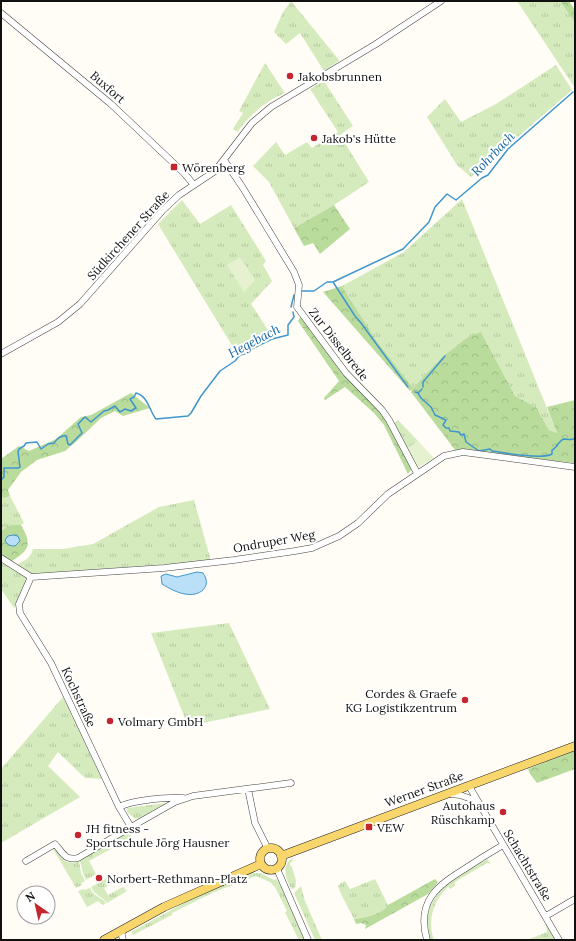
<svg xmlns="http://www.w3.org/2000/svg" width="576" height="941" font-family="Lora,serif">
  <defs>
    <pattern id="grass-tufts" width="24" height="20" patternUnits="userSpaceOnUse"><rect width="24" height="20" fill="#d5ebbd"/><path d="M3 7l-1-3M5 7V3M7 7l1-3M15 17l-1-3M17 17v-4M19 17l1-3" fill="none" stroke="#b6c8a1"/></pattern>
    <pattern id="forest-crowns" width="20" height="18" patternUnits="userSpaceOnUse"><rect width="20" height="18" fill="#b9dc9c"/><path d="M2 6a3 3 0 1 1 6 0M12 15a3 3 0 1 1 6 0" fill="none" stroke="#9ebc85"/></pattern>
  </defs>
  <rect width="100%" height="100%" fill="#fffdf5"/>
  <path fill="url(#grass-tufts)" d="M291,1L339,60V61L324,71L300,33L286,44L274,32L283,12Z
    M517,1H560L575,23V88Z
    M265,63L285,93C265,101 250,115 237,132L233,129L243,113L239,111Z
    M556,65L572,90L471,177L457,165L427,117L445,99L461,122L496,104Z
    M324,81L353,126L340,135L369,182L334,205L294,228L269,182L253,166L276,142L285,155L307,142L312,148L338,132L310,89Z
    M462,199L557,433L549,430L536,407L515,396L481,332L440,359L413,388L376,340L342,286L404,252Z
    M182,200L200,224L231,205L266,261L263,265L272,281L251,304L274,339L239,357L158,224Z
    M398,420L418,441L407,449L393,424Z
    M1,496L4,498L10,496L24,523L21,525H10L1,531Z
    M194,500L211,561L32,574L16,565C24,561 31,558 33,549H63L93,544L159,507Z
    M1,560L25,575L27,581L14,608L1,589Z
    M229,623L270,709L188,726L151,633Z
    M63,697L102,779L85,778L58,752L48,766L80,797L1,843V769Z
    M166,803L138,819L134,818L127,812V808Z
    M129,832L133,840L130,843L128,839L125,841L127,845L124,847L122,843L89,861L96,874L86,880L83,873L80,860Z
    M54,848C62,858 64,866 79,861L81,873L85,881L81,883L82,885L76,888L53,849Z
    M292,858L293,861L290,863V866L292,867L296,881L295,888L291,889C286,878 281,867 292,858Z
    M487,859L491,864L487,863L455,882V886L450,889L448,887C433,901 427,921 434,940H430C416,896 456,878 487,859Z
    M253,873H261L274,880L276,879L280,884L305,940H299L285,912L287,911L275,887L270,882L256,876L212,893L172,913V915L133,935L131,932L197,896Z
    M115,874L118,880L104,888L108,895L123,887L127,891L107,903C102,896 94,895 91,887Z
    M375,879L388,905C383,914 364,918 354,919L341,894L338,886L341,883L345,881L350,889Z
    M301,886L305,901L322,940H315L294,893Z
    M90,888C93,896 101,897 106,903L103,905L98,901L87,907L78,891L84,889L85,890Z
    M546,925L556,940H527L547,932Z"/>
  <path fill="url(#forest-crowns)" d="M560,1H569L575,10V23Z
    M334,205L350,229L320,254L313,243L304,246L294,228Z
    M342,286L376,340L413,388L440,359L468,337L481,332L515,396L536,407L549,430L557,433L547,407L575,400V463L455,450L411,392L413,389L410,391L323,292Z
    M301,316L388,421L412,469L408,474L384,425L374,413L345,387L325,400L324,398L339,381L298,321Z
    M131,393L150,408L123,416L115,411L101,418L78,440L65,451L37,460L21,472L8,490L10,496L4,498L1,496V459L19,446L29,451L56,439L81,417L91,415Z
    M10,525H21C32,544 30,550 12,561L1,555V531Z
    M575,750V769L537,783L530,774L528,769Z
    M435,879L438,882L428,894L365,929L366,925L361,923L356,924L354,919C364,918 383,914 388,905Z"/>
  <path fill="#e6f2cf" d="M240,257L255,280L244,292L227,265Z
    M418,441L434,458L419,467L415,466L407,449Z"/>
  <path fill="#b9e0f7" stroke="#3f96cf" d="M13,535L18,536L20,541L15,546C10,546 7,545 5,540L8,536Z
    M197,572L203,573C213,587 199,597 185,594C178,593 168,588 162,584L161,576L166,574L177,577Z"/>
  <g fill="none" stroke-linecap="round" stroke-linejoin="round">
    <path stroke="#3f96cf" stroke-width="1.5" d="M333,282L403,249L429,222L435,207L447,194L456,200L482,178L488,175L508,149L573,92
      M300,291H314L327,282H333L355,316L361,323L408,387
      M291,307L294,295
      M423,387V382L445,356
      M415,392L418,393L421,398L431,407L435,415L446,420L443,425L446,428H449L450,431L459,432L461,435L464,434L466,442L479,451L490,449L492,451C505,453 542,460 552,454V450C557,448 559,440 564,439C567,439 571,440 574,439
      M418,393L422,389
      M1,480L4,477V468H18L20,467L18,452L19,449L24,446L26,443L37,442L41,449L48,444L54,443C57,439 61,435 66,436L68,444L70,445L82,433L78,424L85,417L91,422L104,411L108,410L115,406L120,412L125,409L131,411L136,408L130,399L134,397L136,393C148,396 149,410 156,419L188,416L191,413L201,396L220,371L235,361L240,355L248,353L251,349L272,339L288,335V325L294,317L293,312
      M1,486V489"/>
    <g stroke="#444" stroke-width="7">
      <path id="minor" d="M1,13L111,104L184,173L194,185
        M224,160L243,188L294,272L299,285L297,307L346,373L382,410L389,420L417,473
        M1,354L58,322L80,304L163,210L179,195L215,171L252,123L271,107L376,44L441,1
        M1,558L31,577L164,568L234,560L295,551L312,548L339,536L358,523L388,494L444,456L463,452L575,467
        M469,786L559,940
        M248,789L255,823L268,849
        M450,794L460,795L477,801
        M119,807C133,800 167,797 183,798
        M131,827L175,802L193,796L291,783
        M26,861L55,844C63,853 65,861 78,858L131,827L119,807L51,663L20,613L19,604L31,577
        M277,869L308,940
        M546,916L575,899
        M121,931L123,940
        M427,940C416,901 437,886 466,868C478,860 491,852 503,845"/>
    </g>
    <g stroke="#222" stroke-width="9">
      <path id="major" d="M260 859a11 11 0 1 1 22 0a11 11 0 1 1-22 0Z
        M281,856L575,746
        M104,940L164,907L261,864"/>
    </g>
    <use href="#minor" stroke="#fff" stroke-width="6"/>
    <use href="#major" stroke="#f9d66b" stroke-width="8"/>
  </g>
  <g fill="#c4262e" stroke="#fff" stroke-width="1.5">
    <circle cx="290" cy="76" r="4"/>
    <circle cx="314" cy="138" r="4"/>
    <rect x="170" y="163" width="8" height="8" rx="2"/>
    <circle cx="465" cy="700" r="4"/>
    <circle cx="110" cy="721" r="4"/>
    <circle cx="503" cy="812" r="4"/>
    <rect x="365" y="823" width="8" height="8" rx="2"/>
    <circle cx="78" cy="835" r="4"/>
    <circle cx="99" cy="878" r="4"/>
  </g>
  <g text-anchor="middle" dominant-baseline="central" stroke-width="4" stroke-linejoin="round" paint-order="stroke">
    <g font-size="12" fill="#111" stroke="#fff" text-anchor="start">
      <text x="298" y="76">Jakobsbrunnen</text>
      <text x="322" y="138">Jakob's Hütte</text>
      <text x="182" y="167">Wörenberg</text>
      <text x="457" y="693" text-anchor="end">Cordes &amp; Graefe<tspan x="457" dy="14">KG Logistikzentrum</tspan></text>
      <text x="118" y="721">Volmary GmbH</text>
      <text x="495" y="805" text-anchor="end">Autohaus<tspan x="495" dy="14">Rüschkamp</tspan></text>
      <text x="377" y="827">VEW</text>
      <text x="86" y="828">JH fitness -<tspan x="86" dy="14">Sportschule Jörg Hausner</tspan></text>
      <text x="107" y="878">Norbert-Rethmann-Platz</text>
    </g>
    <g font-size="12" fill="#111" stroke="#fff">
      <text transform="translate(108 87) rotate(41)">Buxfort</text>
      <text transform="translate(128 235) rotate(-48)">Südkirchener Straße</text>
      <text transform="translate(339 344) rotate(52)">Zur Disselbrede</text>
      <text transform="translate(274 541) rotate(-10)">Ondruper Weg</text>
      <text transform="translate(79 697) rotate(65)">Kochstraße</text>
      <text transform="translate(424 789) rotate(-20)">Werner Straße</text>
      <text transform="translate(528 865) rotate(59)">Schachtstraße</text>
    </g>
    <g font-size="13" font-style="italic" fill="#1768a6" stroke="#fff">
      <text transform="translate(493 154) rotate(-46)">Rohrbach</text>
      <text transform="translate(254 341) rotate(-28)">Hegebach</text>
    </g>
  </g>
  <rect width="576" height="941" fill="none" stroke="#111111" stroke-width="4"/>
  <g transform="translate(36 905) rotate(326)"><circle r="19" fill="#ffffff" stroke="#a0a0a0"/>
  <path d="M0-3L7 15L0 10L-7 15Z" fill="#c4262e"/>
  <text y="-6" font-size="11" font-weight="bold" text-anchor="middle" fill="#111111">N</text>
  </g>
</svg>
